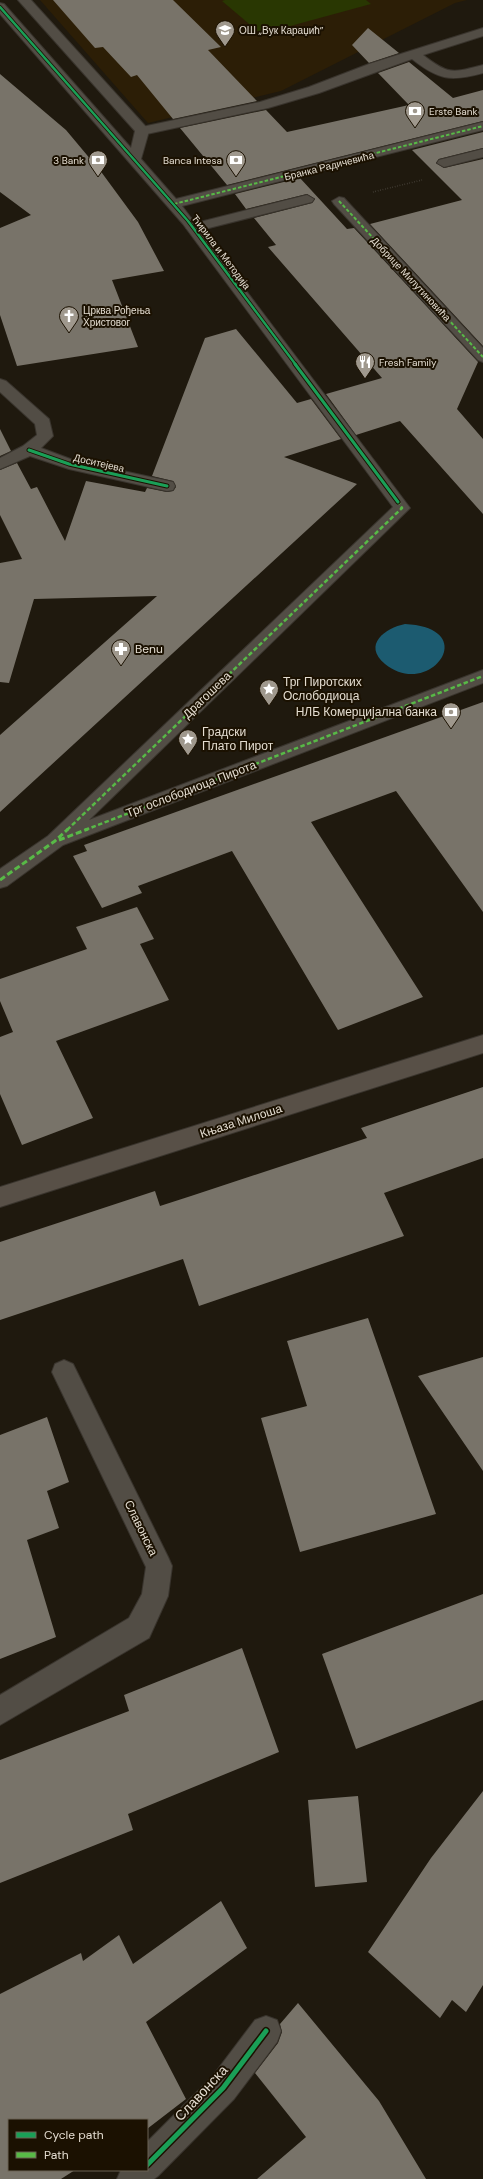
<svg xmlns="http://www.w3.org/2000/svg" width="483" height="2179" font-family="'DM Sans',sans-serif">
  <rect width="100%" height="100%" fill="#1f190e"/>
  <path fill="#2c1e06" d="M40,0H467L455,3L281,91L148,123Z"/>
  <path fill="#293702" d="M225,0H366L371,4L261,34L222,1Z"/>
  <path fill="#1c5b70" d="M405,624C483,628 429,700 385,664C362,645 385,628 405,624Z"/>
  <path fill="#787369" d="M53,0H173L221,47L208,50L257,101L173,119L137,75L131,77L103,47L95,48Z
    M368,28L399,53L369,63L352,45Z
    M409,62L453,98L483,90V121L227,185L180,128L266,110L287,132L409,105L378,73Z
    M0,74L66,130L102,173L138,222L164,271L112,280L138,347L17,366L0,315V228L31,215L0,192Z
    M483,132V148L439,159L436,163L444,168L483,159V346L370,224L462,200L412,150Z
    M300,178L347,229L354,228L478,362L457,409L483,439V514L400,421L356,435L326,394L382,378L268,247L276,245L254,218L312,203L315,199L307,194L246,209L235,194Z
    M236,329L297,403L311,399L341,439L284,457L357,484L0,812V735L157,596L34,599L9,683L0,682V563L22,559L0,515V470L17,463L31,489L37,487L65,541L86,481L145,492L147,488L167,492L173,491L176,487L173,481L152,476L205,338Z
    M0,429L11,451L0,456Z
    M483,702V912L396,791L311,822L423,997L338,1030L232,851L138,886L142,893L102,908L73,856L87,851L84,845Z
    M137,907L154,939L140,944L169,1000L56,1041L93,1118L22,1145L0,1094V1037L13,1032L0,1001V979L87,949L76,927Z
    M483,1087V1158L384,1193L404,1236L199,1306L183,1259L0,1320V1242L155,1191L160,1206L191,1196L367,1138L361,1128Z
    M368,1318L436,1514L300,1552L261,1418L307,1406L287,1341Z
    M483,1357V1471L418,1376Z
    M47,1417L69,1482L47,1491L59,1528L27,1540L56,1637L0,1659V1435Z
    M483,1594V1700L356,1749L322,1654Z
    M242,1648L279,1752L128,1814L133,1830L0,1883V1760L129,1711L124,1695Z
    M483,1791V1985L466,2012L452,2000L440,2018L368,1952L431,1858Z
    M358,1796L367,1882L315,1887L308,1800Z
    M221,1901L247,1948L146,2022L186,2099L147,2129V2120H9V2170H75L61,2179H0V1994L81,1953L83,1961L119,1935L133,1964Z
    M298,2003L379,2101L426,2179H257L306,2137L255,2073L278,2043L282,2032L280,2024Z"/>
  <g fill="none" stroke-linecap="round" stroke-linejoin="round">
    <g stroke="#39342d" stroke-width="2">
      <path id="lane" d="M483,28V36L423,55C449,75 452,73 483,65V73C450,82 439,80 412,59L319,93L268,108L142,135L135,131L137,128L260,102L309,87L369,64Z
        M483,149V157L444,167L437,163L439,160Z
        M307,195L314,199L312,202L193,232L186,228L188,225Z
        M64,1360L73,1364L168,1557L172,1566L168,1596L149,1638L0,1725V1695L129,1618L142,1594L146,1567L52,1372L55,1364Z"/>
    </g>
    <g stroke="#39342d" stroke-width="2">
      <path id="street" d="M18,0H31L147,128L149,131L141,159L176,199L483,122V130L182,206L410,508L89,820L483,670V683L63,845L7,886L0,888V869L48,836L393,507L183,224L0,14V3L4,4L131,148L135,131Z
        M339,197L344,198L483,348V362L478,360L334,204L332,201Z
        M0,379L6,381L49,419L53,436L41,448L73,460L173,482L175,486L173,490L167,491L69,469L30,456L0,469V458L23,446L37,435L35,424L0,392Z
        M266,2016L277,2020L281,2031L277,2042L234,2099L158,2176L154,2179H117L121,2170H147V2142L212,2077L255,2020Z"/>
    </g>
    <g stroke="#39342d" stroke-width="2">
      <path id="secondary" d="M483,1035V1053L0,1207V1187Z"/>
    </g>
    <path stroke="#59544d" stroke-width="1.5" stroke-dasharray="0.5 2" stroke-linecap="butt" d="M373,192L422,180"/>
    <use href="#lane" fill="#524d45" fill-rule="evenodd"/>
    <use href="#street" fill="#524d45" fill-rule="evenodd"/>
    <use href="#secondary" fill="#585047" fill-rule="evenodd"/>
    <path stroke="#58b947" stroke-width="2" stroke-dasharray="3.5 2" stroke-linecap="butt" d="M339,201L483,357
      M174,204L483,126"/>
    <path stroke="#58b947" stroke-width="2.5" stroke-dasharray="4.5 2.5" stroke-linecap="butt" d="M67,830L402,508L398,502
      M85,830L483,676"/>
    <path stroke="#58b947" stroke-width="3" stroke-dasharray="6 3" stroke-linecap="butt" d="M59,840L88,829
      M0,880L55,841L68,829"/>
    <g stroke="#1b1101" stroke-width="4">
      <path id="cycleway-far2" d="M0,7L188,221L296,365"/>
    </g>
    <g stroke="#1b1101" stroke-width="5">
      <path id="cycleway-far1" d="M295,364L398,502
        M29,450L69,464L167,486"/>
    </g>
    <g stroke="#1b1101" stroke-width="8">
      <path id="cycleway" d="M147,2165L223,2088L266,2031"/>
    </g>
    <use href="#cycleway-far2" stroke="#1a9f57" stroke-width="2.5"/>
    <use href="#cycleway-far1" stroke="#1a9f57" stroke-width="3"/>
    <use href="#cycleway" stroke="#1a9f57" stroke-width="5"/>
  </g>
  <defs>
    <g id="school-pin" transform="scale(1)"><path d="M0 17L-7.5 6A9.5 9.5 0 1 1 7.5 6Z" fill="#9f988d" stroke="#1b1101"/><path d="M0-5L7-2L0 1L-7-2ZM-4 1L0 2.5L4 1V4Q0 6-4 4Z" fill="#fff"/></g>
    <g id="bank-pin" transform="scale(1)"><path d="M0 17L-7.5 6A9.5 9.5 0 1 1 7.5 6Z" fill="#9f988d" stroke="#1b1101"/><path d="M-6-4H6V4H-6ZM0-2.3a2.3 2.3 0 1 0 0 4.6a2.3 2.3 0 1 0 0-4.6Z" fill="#fff"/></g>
    <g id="church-pin" transform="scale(1)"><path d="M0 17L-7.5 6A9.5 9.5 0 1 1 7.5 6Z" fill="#9f988d" stroke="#1b1101"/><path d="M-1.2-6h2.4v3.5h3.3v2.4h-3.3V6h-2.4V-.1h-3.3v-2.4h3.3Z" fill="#fff"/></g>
    <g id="restaurant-pin" transform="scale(1)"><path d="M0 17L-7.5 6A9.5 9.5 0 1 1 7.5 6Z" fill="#9f988d" stroke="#1b1101"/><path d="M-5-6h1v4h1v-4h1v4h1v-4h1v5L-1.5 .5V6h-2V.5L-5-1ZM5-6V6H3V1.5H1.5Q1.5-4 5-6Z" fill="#fff"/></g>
    <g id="pharmacy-pin" transform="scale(1)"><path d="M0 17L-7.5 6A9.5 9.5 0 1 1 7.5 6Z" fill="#9f988d" stroke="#1b1101"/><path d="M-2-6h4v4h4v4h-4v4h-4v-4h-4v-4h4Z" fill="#fff"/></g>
    <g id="sight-pin" transform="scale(1)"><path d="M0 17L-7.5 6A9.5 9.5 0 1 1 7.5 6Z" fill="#9f988d" stroke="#1b1101"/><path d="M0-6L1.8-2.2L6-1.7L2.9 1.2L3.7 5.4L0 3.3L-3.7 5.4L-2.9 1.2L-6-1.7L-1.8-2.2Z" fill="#fff"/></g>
  </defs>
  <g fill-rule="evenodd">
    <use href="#school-pin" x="225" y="30"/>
    <use href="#bank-pin" x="415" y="111"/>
    <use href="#bank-pin" x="98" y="160"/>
    <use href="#bank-pin" x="236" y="160"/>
    <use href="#church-pin" x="69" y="316"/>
    <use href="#restaurant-pin" x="365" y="362"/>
    <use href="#pharmacy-pin" x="121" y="649"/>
    <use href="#sight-pin" x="269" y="689"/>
    <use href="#bank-pin" x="451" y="712"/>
    <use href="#sight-pin" x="188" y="739"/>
  </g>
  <g text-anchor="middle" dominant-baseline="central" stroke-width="4" stroke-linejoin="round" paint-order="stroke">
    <g font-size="10" fill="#e4ddd1" stroke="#1b1101" text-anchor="start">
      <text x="239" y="30">ОШ „Вук Караџић”</text>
      <text x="429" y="111">Erste Bank</text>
      <text x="84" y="160" text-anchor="end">3 Bank</text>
      <text x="222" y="160" text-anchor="end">Banca Intesa</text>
      <text x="83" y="310">Црква Рођења<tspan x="83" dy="12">Христовог</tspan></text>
      <text x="379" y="362">Fresh Family</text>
    </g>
    <g font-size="10" fill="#e4ddd1" stroke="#1b1101">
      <text transform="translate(329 166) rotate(-14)">Бранка Радичевића</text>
      <text transform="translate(221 252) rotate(53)">Ћирила и Методија</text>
      <text transform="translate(411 279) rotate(47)">Добрице Милутиновића</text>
      <text transform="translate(99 463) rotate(13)">Доситејева</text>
    </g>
    <g font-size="12" fill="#e4ddd1" stroke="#1b1101" text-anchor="start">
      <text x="135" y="649">Benu</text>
      <text x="283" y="682">Трг Пиротских<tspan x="283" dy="14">Ослободиоца</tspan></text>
      <text x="437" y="712" text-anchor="end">НЛБ Комерцијална банка</text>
      <text x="202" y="732">Градски<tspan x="202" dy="14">Плато Пирот</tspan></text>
    </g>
    <g font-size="12" fill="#e4ddd1" stroke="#1b1101">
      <text transform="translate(207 695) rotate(-44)">Драгошева</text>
      <text transform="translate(191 789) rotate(-21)">Трг ослободиоца Пирота</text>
      <text transform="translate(241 1121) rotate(-18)">Књаза Милоша</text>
      <text transform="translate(141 1528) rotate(64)">Славонска</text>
    </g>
    <g font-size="14" fill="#e4ddd1" stroke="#1b1101">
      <text transform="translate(201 2093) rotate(-47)">Славонска</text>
    </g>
  </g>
  <rect x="8" y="2119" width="140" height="52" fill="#1b1101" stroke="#6b6354"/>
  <rect x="16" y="2132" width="20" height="6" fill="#1a9f57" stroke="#6b6354"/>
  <text x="44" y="2139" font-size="12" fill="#e4ddd1">Cycle path</text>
  <rect x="16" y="2152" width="20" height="6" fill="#58b947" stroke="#6b6354"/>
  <text x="44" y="2159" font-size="12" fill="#e4ddd1">Path</text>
</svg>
